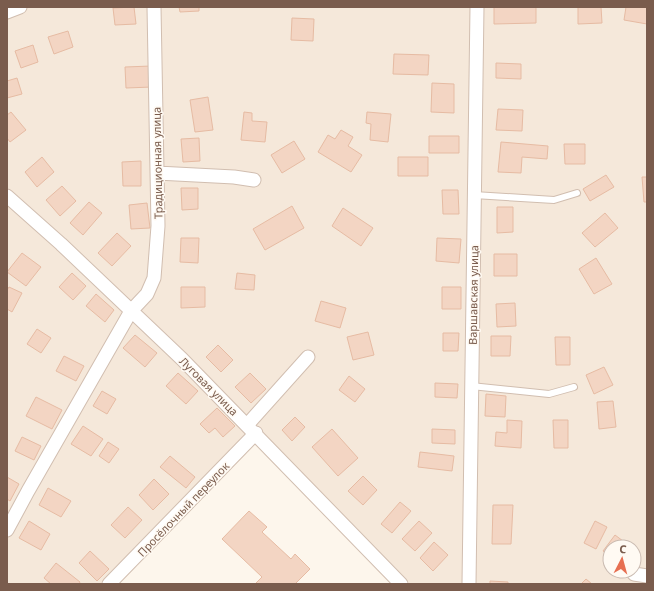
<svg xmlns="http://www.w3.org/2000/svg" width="654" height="591" font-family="'Noto Sans',sans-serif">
  <rect width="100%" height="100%" fill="#fdf6ec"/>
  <path fill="#f5e8da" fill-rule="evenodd" d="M20,7H647V584H401L251,429L113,584H7V12ZM610,547H634V571H610Z"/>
  <path fill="#f3d5c3" stroke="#e6bba3" d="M134,7L136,24L115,25L113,8Z
    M179,7H199V11L180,12Z
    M494,7H536V23L494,24Z
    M578,7H601L602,23L578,24Z
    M626,7H647V24L624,20Z
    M292,18L314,19L313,41L291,40Z
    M68,31L73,47L54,54L48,37Z
    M33,45L38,62L21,68L15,51Z
    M394,54L429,55L428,75L393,74Z
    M496,63L521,64V79L496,78Z
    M151,66L152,87L126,88L125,67Z
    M17,78L22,94L7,98V81Z
    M432,83L454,84V113L431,112Z
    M208,97L213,130L195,132L190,100Z
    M498,109L523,110L522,131L496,130Z
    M11,112L26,130L10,142L7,138V115Z
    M244,112L252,113V121L267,122L265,142L241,140Z
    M367,112L391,114L388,142L370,140L371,124L366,123Z
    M341,130L353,137L348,146L362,155L351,172L318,152L328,135L335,139Z
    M429,136H459V153H429Z
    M199,138L200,161L183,162L181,139Z
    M294,141L305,159L282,173L271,155Z
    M501,142L548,146L547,159L522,157L521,173L498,172Z
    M564,144H585V164H565Z
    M42,157L54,172L37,187L25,172Z
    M398,157H428V176H398Z
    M141,161V186H123L122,162Z
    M606,175L614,187L590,201L583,189Z
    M642,177H647V202H644Z
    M62,186L76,201L60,216L46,200Z
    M181,188H198V209L182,210Z
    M442,190H458L459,214H443Z
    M89,202L102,213L83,235L70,223Z
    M147,203L150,228L131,229L129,205Z
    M292,206L304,228L265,250L253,229Z
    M497,207H513V232L497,233Z
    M343,208L373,228L361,246L332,226Z
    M605,213L618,228L595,247L582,233Z
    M117,233L131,246L112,266L98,253Z
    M181,238H199L198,263L180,262Z
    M437,238L461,239L459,263L436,261Z
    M22,253L41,267L26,286L7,272Z
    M494,254H517V276H494Z
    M596,258L612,284L594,294L579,269Z
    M72,273L86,286L73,300L59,287Z
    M237,273L255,275L254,290L235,289Z
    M9,287L22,293L12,312L7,309V290Z
    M181,287H205V307L181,308Z
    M442,287H461V309H442Z
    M96,294L114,310L105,322L86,306Z
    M321,301L346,308L340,328L315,321Z
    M515,303L516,326L497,327L496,304Z
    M37,329L51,338L41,353L27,344Z
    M368,332L374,355L353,360L347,337Z
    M443,333H459L458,351H443Z
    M135,335L157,353L145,367L123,348Z
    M491,336H511L510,356H491Z
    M555,337H570V365H556Z
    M218,345L233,360L221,372L206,357Z
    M64,356L84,366L76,381L56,371Z
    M604,367L613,385L594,394L586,375Z
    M178,373L198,391L186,404L166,386Z
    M250,373L266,389L251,403L235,387Z
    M349,376L365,389L355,402L339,390Z
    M435,383L458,384L457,398L435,397Z
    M102,391L116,399L107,414L93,406Z
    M486,394L506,396L505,417L485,416Z
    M36,397L62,410L52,429L26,416Z
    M613,401L616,427L599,429L597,402Z
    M217,408L235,426L223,437L215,428L209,433L200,424Z
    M295,417L305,427L292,441L282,430Z
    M507,420L522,421L521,448L495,446L496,432L507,433Z
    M553,420H568V448H554Z
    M83,426L103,439L91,456L71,444Z
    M332,429L358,458L338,476L312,447Z
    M432,429L455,430V444L432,443Z
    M22,437L41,446L34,460L15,451Z
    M108,442L119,449L109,463L99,456Z
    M420,452L454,456L452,471L418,467Z
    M170,456L195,477L186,488L160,467Z
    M363,476L377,490L363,505L348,491Z
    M7,477L19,484L10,501L7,499Z
    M154,479L169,494L153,510L139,495Z
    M48,488L71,501L61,517L39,505Z
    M400,502L411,511L392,533L381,524Z
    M493,505H513L511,544H492Z
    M128,507L142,520L125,538L111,525Z
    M249,511L267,527L262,532L291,559L295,554L310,569L295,584H255L262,577L222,539Z
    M29,521L50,534L41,550L19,538Z
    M419,521L432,533L415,551L402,539Z
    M595,521L607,527L596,549L584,543Z
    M615,535L631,547H610V556L603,551Z
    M434,542L448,555L433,571L420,558Z
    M90,551L109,569L97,581L79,563Z
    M56,563L80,582L79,584H51L44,578Z
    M586,579L592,584H581Z
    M490,581L508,582V584H490Z"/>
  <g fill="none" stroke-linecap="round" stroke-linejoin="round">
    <g stroke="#d1beb0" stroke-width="8">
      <path id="service" d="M474,195L554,200L577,193
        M471,386L549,394L574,387"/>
    </g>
    <g stroke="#d1beb0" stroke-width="15">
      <path id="minor" d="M7,12L20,7
        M157,173L234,177L254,180
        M7,196L61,244L182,359L401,584
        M247,425L308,357
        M7,530L28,491L131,311L147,294L154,278L158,226L154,7
        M634,574L647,576
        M109,584L256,433
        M469,584L477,7"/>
    </g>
    <use href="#service" stroke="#fff" stroke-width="6"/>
    <use href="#minor" stroke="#fff" stroke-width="13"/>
  </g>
  <g text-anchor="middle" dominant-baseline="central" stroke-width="3" stroke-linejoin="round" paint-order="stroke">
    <g font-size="11" fill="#7a5c4d" stroke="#fffaf3">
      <text transform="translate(157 163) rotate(-91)">Традиционная улица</text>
      <text transform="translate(473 295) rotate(-89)">Варшавская улица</text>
      <text transform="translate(209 386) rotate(45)">Луговая улица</text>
      <text transform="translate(183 509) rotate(-46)">Просёлочный переулок</text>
    </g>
  </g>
  <rect width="654" height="591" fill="none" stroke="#7a5c4d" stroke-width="16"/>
  <g transform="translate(622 559) rotate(6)"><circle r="19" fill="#fffaf3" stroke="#cabbb1"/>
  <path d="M0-3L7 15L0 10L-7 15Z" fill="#e76f51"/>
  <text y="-6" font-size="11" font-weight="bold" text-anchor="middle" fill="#7a5c4d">С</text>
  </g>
</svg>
